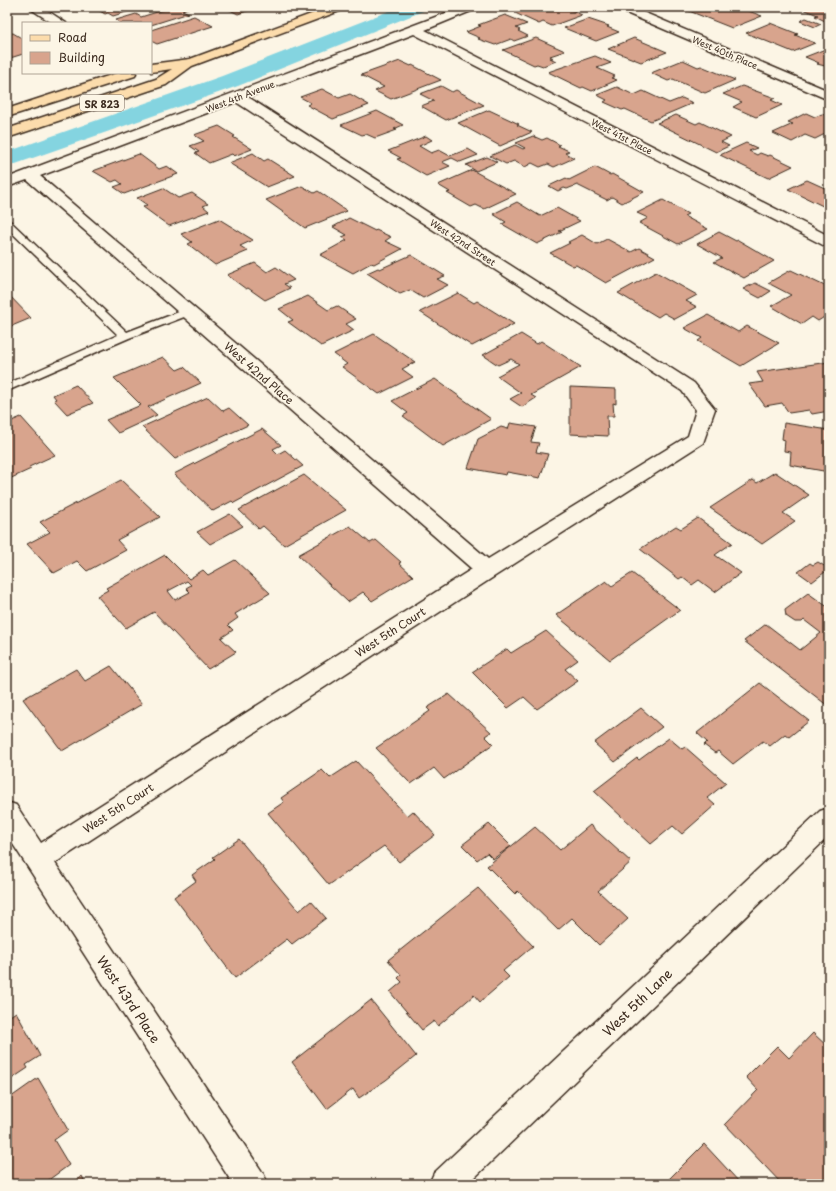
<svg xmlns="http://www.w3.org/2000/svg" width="836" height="1191" font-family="'Playpen Sans',sans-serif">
  <rect width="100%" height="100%" fill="#fcf5e5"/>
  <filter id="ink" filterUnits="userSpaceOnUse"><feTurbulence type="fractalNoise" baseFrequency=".025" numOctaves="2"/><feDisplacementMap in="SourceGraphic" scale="8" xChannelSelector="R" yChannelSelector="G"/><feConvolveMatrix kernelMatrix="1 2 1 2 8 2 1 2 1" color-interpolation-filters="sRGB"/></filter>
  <g filter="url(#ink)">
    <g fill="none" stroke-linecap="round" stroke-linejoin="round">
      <path fill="#84d4e0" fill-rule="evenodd" d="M399,7H426L423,11L238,86L7,167V152L222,76Z"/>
    </g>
    <path fill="#d8a48d" stroke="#3b2a1e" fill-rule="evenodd" d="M93,7H143L113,16L108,13L105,14Z
      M173,7H191L182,10L189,13L151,25V23H120L116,20L136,14L141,17Z
      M224,7H259L238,14Z
      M521,7H569L572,8L569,9L582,15L552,26L543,22L539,24L515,13L523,10L518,8Z
      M700,7H713L722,10L730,7H738L762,16L732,28L689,11Z
      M808,7H829V23L815,16L818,15L802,9Z
      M505,15L527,24L516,28L520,30L518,31L528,36L514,41L511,39L495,45L478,39L480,38L466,32L481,26L478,25Z
      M194,16L213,26L157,44L151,41V30Z
      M806,18L821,24L815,27L800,21Z
      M588,19L609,26L607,27L619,32L596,41L564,28Z
      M770,23L798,34L795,35L815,43L793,52L746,33Z
      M13,33L23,39V54L7,59V34Z
      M536,38L565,51L550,56L553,58H550L556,61L543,66L537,64L534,65L503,50Z
      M634,38L667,52L641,62L608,49Z
      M828,48L829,67L817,64L819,63L805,57Z
      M595,56L611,63L597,68L615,76L611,78L617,80L592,91L583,87L581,88L548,72Z
      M683,60L698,67L701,66L735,80L705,93L673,79L668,81L651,73Z
      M400,61L411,66L412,65L441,80L391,99L375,91L384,87L361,75Z
      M441,86L452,92L456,90L484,105L446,120L421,106L434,101L420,94Z
      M742,86L775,98L771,100L782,105L756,117L733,107L742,102L723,94Z
      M617,87L634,95L643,91L669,103L682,98L693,103L651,121L625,109L622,110L604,102L607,100L597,95Z
      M322,89L339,98L350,94L369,105L333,119L307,105L311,103L300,97Z
      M489,110L519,124L517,125L532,132L500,146L458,123Z
      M377,111L403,125L394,129L397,130L375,138L366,134L362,135L341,125Z
      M806,113L815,117L822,114L829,117V136L825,134L815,139L805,135L792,142L773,133L793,124L788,122Z
      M676,115L696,124L700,122L731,137L721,142L729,146L716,152L657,123Z
      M219,126L235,136L233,137L252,149L234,156L232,154L209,163L195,153L199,152L190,146L204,141L194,135Z
      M426,136L432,140L419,146L431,153L439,150L450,156L468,149L478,155L460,162L452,158L442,162L450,166L426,176L397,159L401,158L388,151Z
      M533,136L542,140L547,138L560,145L558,146L569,151L565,153L574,158L554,167L548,164L540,167L532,163L525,167L514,161L506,164L490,156L515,145L523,149L525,148L516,143Z
      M746,143L757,148L749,151L757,155L760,153L768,156L770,155L793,166L768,178L720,155Z
      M253,153L264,161L268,159L295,176L267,187L229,163Z
      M139,154L159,169L167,166L178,174L124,194L114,187L122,184L117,180L112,182L93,171Z
      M487,157L497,162L476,171L466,165Z
      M595,167L610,175L612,174L644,192L622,203L612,197L607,200L577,185L567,189L564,188L558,191L549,186L566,178L569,180Z
      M472,170L516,194L484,209L476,205L471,207L447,193L450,192L438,185Z
      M807,180L829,190V209L788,189Z
      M302,186L314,193L318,191L347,211L305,228L266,200Z
      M163,188L178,198L192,193L208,204L203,206L209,211L169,226L143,207L147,205L137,198Z
      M663,200L688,214L684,216L708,229L678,244L639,223L648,218L637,213Z
      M517,202L540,216L557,208L580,221L559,231L562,232L537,244L502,224L506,222L493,214Z
      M349,218L375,231L376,230L391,237L385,241L402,249L374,264L371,263L353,273L320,255L347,240L342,237L347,235L333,227Z
      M219,219L253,240L240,246L248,251L215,265L188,244L192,242L181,234Z
      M719,232L736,241L738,240L774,261L744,278L714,262L722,258L697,244Z
      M582,235L597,244L607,239L631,252L639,248L655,257L606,283L576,265L573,266L550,253L570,243L568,242Z
      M411,255L445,276L437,279L448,285L423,298L410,290L400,294L367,273L378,268L380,269Z
      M255,263L267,272L276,267L294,280L284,284L290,288L265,300L248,288L246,289L227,275Z
      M791,270L829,288V314L818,321L812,317L802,324L771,306L791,295L768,283Z
      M656,272L697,295L686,301L697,307L675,319L664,313L658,317L618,293Z
      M755,283L771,291L760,298L743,289Z
      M7,293L31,318L7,328Z
      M458,293L474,303L477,301L514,324L472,346L420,312Z
      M308,296L328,310L337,306L356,319L346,324L354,330L321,346L288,322L293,320L279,309Z
      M708,315L738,332L747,326L779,343L741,366L698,341L702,338L684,328Z
      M374,334L415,362L402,369L413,377L379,394L342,367L347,364L334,354Z
      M521,334L537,344L541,341L581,367L531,395L536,398L522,407L510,399L521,393L497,376L519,364L511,359L498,365L483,355Z
      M163,357L177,370L184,367L201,383L148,407L157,415L118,433L106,420L141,405L114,378Z
      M829,362V411L812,414L809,410L789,413L782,403L765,406L749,384L763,382L757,372Z
      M435,379L491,419L443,446L403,416L408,413L392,401Z
      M76,385L93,403L67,414L54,400L56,399L53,395Z
      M570,387L616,389V404L613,403L614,416H607L608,436L570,434Z
      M208,397L223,411L229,408L248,425L175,459L142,427Z
      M21,417L55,455L29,467L31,469L7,480V423Z
      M510,423L536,427L531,442L539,443L536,452L548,454L540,478L507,472L506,475L468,468L478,439L501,427L508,429Z
      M784,423L829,430V472L790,465L791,452L784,451L785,440L782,439Z
      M262,429L281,445L273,449L278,454L285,450L303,466L234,503L232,501L213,511L174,474Z
      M775,472L809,495L783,513L795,521L762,544L710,508L753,480L757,483Z
      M304,475L346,510L284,545L263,526L259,529L239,510Z
      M121,480L160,517L117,540L126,550L87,571L77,561L54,573L27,544L50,532L40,522Z
      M230,514L243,526L210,544L197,532Z
      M698,518L732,543L715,555L741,573L715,592L699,580L692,585L682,577L679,579L640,549L676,526L681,529Z
      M350,526L370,543L376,540L401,562L399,563L413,576L372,601L363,592L348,602L298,555Z
      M165,555L189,579L203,570L208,575L235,560L270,593L235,614L238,618L228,625L233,630L221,638L236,652L208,669L154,612L126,628L97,596L108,590L106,588ZM187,581L191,585L186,588L190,592L175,600L168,591Z
      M818,562L829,569L812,582L798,572L810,563L813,565Z
      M632,573L680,610L610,660L556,615L606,581L612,586Z
      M808,593L829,608L828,706L744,641L766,624L800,650L821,633L804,620L802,622H795L786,616L785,610Z
      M546,631L578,660L565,669L578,681L537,709L524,697L508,708L472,672L507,649L511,653Z
      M111,666L142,704L62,751L23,699L76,669L85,681Z
      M760,683L809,721L789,737L785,734L770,746L763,741L733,764L718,751L715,753L704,745L707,742L697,733Z
      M449,694L491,732L485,736L493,744L444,779L434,768L411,784L376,748L430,711L427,708Z
      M641,708L662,727L615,762L594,743Z
      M669,738L682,749L685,747L726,783L707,798L715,805L682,834L673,826L651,844L594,791L637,758L639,760Z
      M356,761L407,816L413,811L435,835L399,862L384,846L329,885L268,813L284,802L281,798L322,770L330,778Z
      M489,824L511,846L493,859L487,853L477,860L462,845Z
      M590,825L631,862L598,891L628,919L599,945L572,918L558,930L518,891L515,894L487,866L535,827L560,850Z
      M239,839L299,911L311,901L326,918L292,944L287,939L235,978L174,897L196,881L192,875L215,859L213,857Z
      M478,888L533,946L503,971L509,977L480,1002L474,995L438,1026L434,1021L422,1030L390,992L402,982L398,978L401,975L388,960Z
      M371,1000L416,1056L386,1080L359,1098L353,1089L327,1109L292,1062Z
      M16,1012L40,1056L26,1065L28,1068L7,1082V1018Z
      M813,1033L829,1048V1184H782L725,1124L758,1090L746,1077L777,1046L789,1058Z
      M38,1078L68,1130L54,1140L69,1165L43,1184H7V1100Z
      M704,1144L741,1184H664Z
      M82,1176L86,1184H72Z"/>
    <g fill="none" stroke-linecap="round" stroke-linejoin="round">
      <g stroke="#3b2a1e" stroke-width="3">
        <path id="service" d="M7,220L10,221L127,332L184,310H192L193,312L192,314L129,338L7,391V384L118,335L7,228Z"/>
      </g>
      <g stroke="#3b2a1e" stroke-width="3">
        <path id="minor" d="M28,7H42L66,23H52Z
          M462,7H478L476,9L425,30L829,236V247L823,245L414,34L248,97L694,383L715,409L703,443L495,576L55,863L263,1173L268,1184H233L7,835V802L16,805L41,843L472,569L27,180L7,187V178ZM236,102L682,391L696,410L688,436L488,559L40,176Z
          M615,7H631L829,91V100L617,9Z
          M829,808V836L468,1184H429L434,1173L820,811Z"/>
      </g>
      <g stroke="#3b2a1e" stroke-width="3">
        <path id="primary" d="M330,7H347L345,9L192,66L166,85L7,138V129L156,79L172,69L151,72V64L190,59Z
          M117,73H136L135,76L7,117V109Z"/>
      </g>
      <use href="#service" fill="#fcf5e5" fill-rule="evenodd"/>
      <use href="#minor" fill="#fcf5e5" fill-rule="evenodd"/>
      <use href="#primary" fill="#fcdcac" fill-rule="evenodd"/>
    </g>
  </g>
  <g text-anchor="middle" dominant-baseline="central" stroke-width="3.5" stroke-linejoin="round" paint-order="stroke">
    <g font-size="9" fill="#3b2a1e" stroke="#fcf5e5">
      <text transform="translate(725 52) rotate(23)">West 40th Place</text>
      <text transform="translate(240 96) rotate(-21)">West 4th Avenue</text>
      <text transform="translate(622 136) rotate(27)">West 41st Place</text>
      <text transform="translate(463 242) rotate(33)">West 42nd Street</text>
    </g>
    <rect fill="#fcf5e5" stroke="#75675a" stroke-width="1" x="80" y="95" width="44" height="16" rx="3"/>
    <g font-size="10" font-weight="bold" fill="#3b2a1e">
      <text x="102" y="103">SR 823</text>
    </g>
    <g font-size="11" fill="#3b2a1e" stroke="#fcf5e5">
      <text transform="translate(259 373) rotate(41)">West 42nd Place</text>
      <text transform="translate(390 632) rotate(-33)">West 5th Court</text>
      <text transform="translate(118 808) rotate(-33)">West 5th Court</text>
    </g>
    <g font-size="13" fill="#3b2a1e" stroke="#fcf5e5">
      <text transform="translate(129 999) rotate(56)">West 43rd Place</text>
      <text transform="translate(637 1002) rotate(-44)">West 5th Lane</text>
    </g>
  </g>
  <rect width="836" height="1191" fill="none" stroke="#fcf5e5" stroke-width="24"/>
  <rect x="12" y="12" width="812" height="1167" fill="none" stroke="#3b2a1e" stroke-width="1.5" filter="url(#ink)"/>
  <rect x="22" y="22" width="130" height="52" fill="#fcf5e5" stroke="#afa495"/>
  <rect x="30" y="35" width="20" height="6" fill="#fcdcac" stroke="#afa495"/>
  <text x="58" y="42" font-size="12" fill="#3b2a1e">Road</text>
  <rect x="30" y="52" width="20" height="12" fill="#d8a48d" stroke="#afa495"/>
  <text x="58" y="62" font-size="12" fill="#3b2a1e">Building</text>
</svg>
